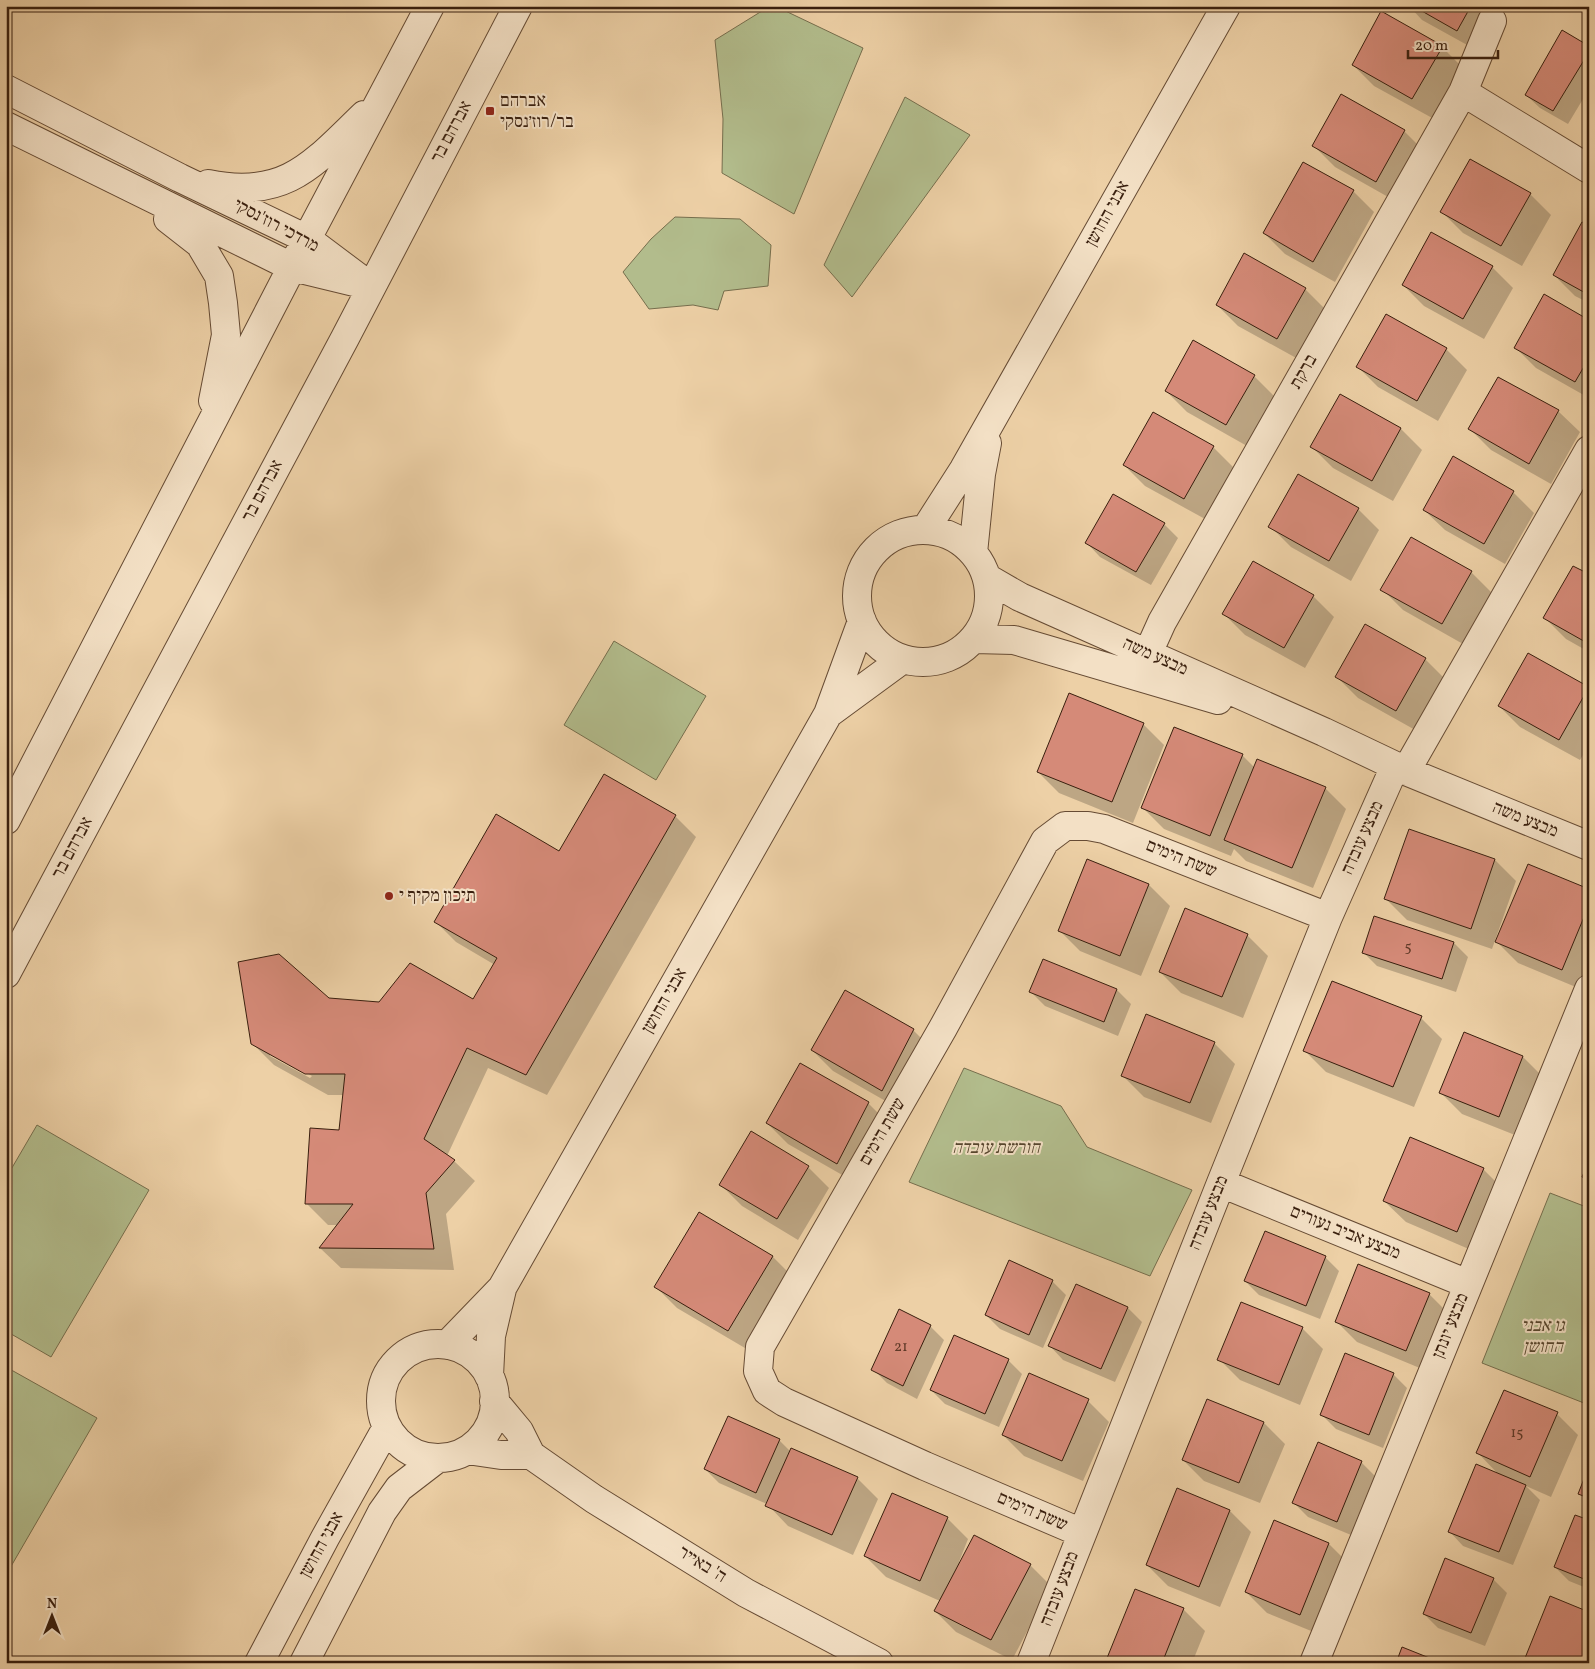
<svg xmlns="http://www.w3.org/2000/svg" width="1595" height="1669" font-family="Vollkorn,'Frank Ruhl Libre',serif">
  <rect width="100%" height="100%" fill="#edd0a6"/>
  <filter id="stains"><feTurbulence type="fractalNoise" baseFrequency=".004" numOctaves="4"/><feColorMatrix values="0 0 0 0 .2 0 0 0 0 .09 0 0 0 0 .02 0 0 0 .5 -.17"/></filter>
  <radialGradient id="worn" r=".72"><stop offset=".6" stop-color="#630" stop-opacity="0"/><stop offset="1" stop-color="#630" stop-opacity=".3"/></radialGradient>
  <path fill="#b2bc8c" stroke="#766e4d" d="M770,6H775L863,48L794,214L722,173L723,119L715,40Z
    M905,97L970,135L852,297L824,265Z
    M675,217L740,219L771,245L768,286L724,291L718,310L693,305L649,309L623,272L651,239Z
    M614,641L706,696L656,780L564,725Z
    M964,1068L1061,1106L1087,1147L1192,1190L1150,1276L909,1182Z
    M37,1125L149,1190L51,1357L6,1331V1178Z
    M1550,1193L1589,1208V1405L1482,1363Z
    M6,1367L97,1418L6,1575Z"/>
  <path fill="#0003" fill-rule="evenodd" d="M1409,6H1504L1478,51L1422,20Z
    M1442,47L1463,68L1434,119L1374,86L1353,65Z
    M1589,47V89L1568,124L1540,108L1526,95Z
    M1404,131L1425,152L1397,202L1335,167L1314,146Z
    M1353,191L1374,212L1335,282L1285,254L1264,233Z
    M1530,194L1551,215L1522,266L1463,233L1442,212Z
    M1589,227V303L1575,296L1554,275Z
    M1245,255L1305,289L1326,310L1298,359L1238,326L1217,305Z
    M1492,267L1513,288L1484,339L1424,306L1403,285Z
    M1589,321V398L1536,368L1515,347Z
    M1446,349L1467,370L1438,421L1378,387L1357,366Z
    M1254,376L1275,397L1247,446L1187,412L1166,391Z
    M1499,378L1559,412L1580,432L1551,484L1491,450L1470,429Z
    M1341,395L1401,429L1422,450L1393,501L1333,468L1312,447Z
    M1213,447L1234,468L1205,519L1145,486L1124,465Z
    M1513,492L1534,513L1505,564L1445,530L1424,510Z
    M1358,509L1379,530L1351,581L1291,547L1270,526Z
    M1164,524L1178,538L1151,585L1100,557L1087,543Z
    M1471,572L1492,593L1463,644L1403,610L1382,589Z
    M1589,576V652L1566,639L1545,618Z
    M1313,596L1334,617L1305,668L1245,635L1224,614Z
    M1425,659L1446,680L1417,731L1358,698L1337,677Z
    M1588,688L1589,745L1580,760L1520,727L1499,706Z
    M1143,724L1164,745L1133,823L1059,793L1038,772Z
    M1242,755L1255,768L1325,788L1346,809L1313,888L1246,861L1234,849L1231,856L1164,829L1143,808Z
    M675,816L696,837L547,1095L488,1068L447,1156L454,1161L475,1181L446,1214L454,1270L341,1268L320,1248L338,1225H328L307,1204L340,1131L344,1095H328L274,1065L253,1044L329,999L380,1003L473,1001L495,965L456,942L435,921L560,853ZM270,1053L312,1076L310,1078L270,1056Z
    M1087,860L1149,885L1170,906L1141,976L1080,951L1059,930Z
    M1495,860L1516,881L1492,949L1407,920L1386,899Z
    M1589,890V977L1583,990L1518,963L1497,942Z
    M1374,917L1454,943L1468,957L1456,992L1377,966L1363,952Z
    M1247,935L1268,956L1243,1018L1181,993L1160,972Z
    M1044,961L1117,990L1131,1004L1118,1036L1045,1006L1031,992Z
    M1421,1018L1442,1039L1414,1107L1326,1072L1305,1051Z
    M913,1030L934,1051L903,1111L833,1071L812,1050Z
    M1464,1034L1523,1057L1544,1078L1520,1137L1462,1114L1441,1093Z
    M1214,1043L1235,1064L1211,1123L1144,1097L1123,1076Z
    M868,1103L889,1124L858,1184L788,1144L767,1123Z
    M808,1167L829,1188L798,1240L742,1206L721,1185Z
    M1483,1169L1504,1190L1478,1253L1406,1222L1384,1201Z
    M700,1214L773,1257L794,1278L750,1351L677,1308L656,1287Z
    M1325,1257L1339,1271L1320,1319L1259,1295L1245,1281Z
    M1052,1281L1066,1295L1043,1348L1000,1329L986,1315Z
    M1076,1285L1128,1308L1142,1322L1115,1382L1063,1360L1050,1346Z
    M1429,1294L1450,1315L1427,1371L1357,1342L1336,1321Z
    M930,1326L944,1340L917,1399L887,1383L873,1369Z
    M1302,1328L1323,1349L1300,1405L1240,1380L1219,1359Z
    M1008,1360L1022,1374L999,1427L945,1404L931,1390Z
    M1393,1374L1407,1388L1383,1448L1336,1429L1322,1415Z
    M1088,1401L1109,1422L1083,1481L1024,1456L1003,1435Z
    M1207,1401L1264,1423L1285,1444L1260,1503L1204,1481L1183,1460Z
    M1557,1414L1578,1435L1551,1497L1526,1486L1540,1500L1513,1565L1463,1546L1450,1532L1500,1476L1478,1453Z
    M779,1440L791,1452L857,1478L878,1499L853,1555L788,1526L767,1504L719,1483L705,1469Z
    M1361,1462L1375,1476L1351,1535L1308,1517L1294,1503Z
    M1589,1470V1503L1579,1493Z
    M1178,1490L1230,1511L1251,1532L1220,1607L1168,1586L1147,1565Z
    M947,1518L968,1539L959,1562L1030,1565L1051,1586L1012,1660L956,1632L935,1611L940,1601L886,1577L865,1556Z
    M1275,1522L1329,1544L1350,1565L1321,1635L1267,1613L1246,1592Z
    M1589,1522V1589L1569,1581L1555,1567Z
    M1493,1579L1507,1593L1485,1646L1438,1628L1424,1614Z
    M1136,1590L1184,1610L1205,1631L1192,1663H1106Z
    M1589,1614V1663H1524Z"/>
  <path fill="#d58a78" stroke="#391f0e" d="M1413,6H1471L1457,31Z
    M1381,11L1443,46L1412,99L1352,65Z
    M1562,30L1589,46V52L1553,111L1525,95Z
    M1341,94L1405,130L1376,182L1312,146Z
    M1470,159L1531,193L1501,246L1440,212Z
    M1303,162L1354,190L1313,262L1263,233Z
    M1582,222L1589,225V295L1553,275Z
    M1431,232L1493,266L1463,319L1402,285Z
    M1244,253L1306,288L1277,339L1216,305Z
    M1544,294L1589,320V358L1575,382L1514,348Z
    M1386,314L1447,348L1417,401L1356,367Z
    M1193,340L1255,375L1226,425L1165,391Z
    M1498,377L1559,410L1529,464L1468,429Z
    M1340,394L1401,428L1372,481L1310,447Z
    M1153,412L1214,446L1184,499L1123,465Z
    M1453,456L1514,491L1484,544L1423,510Z
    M1298,474L1359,508L1329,561L1268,527Z
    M1113,494L1165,523L1136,572L1085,543Z
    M1411,537L1472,571L1442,624L1380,590Z
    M1253,561L1314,595L1284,648L1222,614Z
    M1573,566L1589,574V644L1543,618Z
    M1365,624L1426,658L1396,711L1335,677Z
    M1528,653L1589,687L1559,740L1498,706Z
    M1069,693L1144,723L1112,802L1037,772Z
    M1174,727L1243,754L1210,836L1141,808Z
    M1257,759L1326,787L1292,868L1224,840Z
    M604,774L676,815L526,1075L467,1048L424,1139L455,1160L426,1193L434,1249L319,1248L353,1204H305L310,1128L339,1130L345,1074H305L251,1044L238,962L279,954L329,998L379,1002L410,963L473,999L497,958L434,922L496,814L559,851Z
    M1409,829L1495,859L1471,929L1384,899Z
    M1087,859L1149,884L1120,956L1058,931Z
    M1528,864L1589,889V905L1562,970L1495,942Z
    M1185,908L1248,934L1222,997L1159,972Z
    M1374,916L1454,942L1442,979L1362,953Z
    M1043,959L1117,989L1104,1022L1029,992Z
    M1332,981L1422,1016L1393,1087L1303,1051Z
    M845,990L914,1029L882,1091L811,1050Z
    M1146,1014L1215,1042L1190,1103L1121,1076Z
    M1464,1032L1523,1056L1499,1117L1439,1093Z
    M800,1063L869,1102L837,1164L766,1123Z
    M751,1131L809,1166L777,1219L719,1185Z
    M1410,1137L1484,1168L1457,1232L1383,1201Z
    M1589,1160V1180L1582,1177Z
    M699,1212L773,1256L728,1331L654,1287Z
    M1265,1231L1326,1256L1306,1306L1244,1281Z
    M1009,1260L1053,1280L1029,1335L985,1315Z
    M1358,1264L1430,1293L1406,1351L1335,1322Z
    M1076,1284L1128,1307L1101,1369L1048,1346Z
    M1241,1302L1303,1327L1279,1385L1217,1360Z
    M899,1309L931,1325L903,1386L871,1370Z
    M954,1335L1009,1359L985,1414L930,1390Z
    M1345,1353L1394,1373L1369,1435L1320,1415Z
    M1029,1373L1089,1399L1062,1461L1002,1435Z
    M1504,1390L1558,1412L1530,1477L1476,1453Z
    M1207,1399L1264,1422L1239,1483L1182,1460Z
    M728,1416L780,1439L756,1493L704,1469Z
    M1318,1442L1362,1461L1337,1522L1292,1503Z
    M791,1448L858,1477L832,1535L765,1506Z
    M1476,1464L1526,1485L1499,1552L1448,1532Z
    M1589,1466V1498L1578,1494Z
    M1177,1488L1230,1510L1199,1587L1146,1565Z
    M892,1493L948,1517L920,1581L864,1556Z
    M1575,1515L1589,1520V1581L1554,1567Z
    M1274,1520L1329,1543L1300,1615L1245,1592Z
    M974,1535L1031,1564L991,1640L934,1611Z
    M1445,1558L1494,1578L1471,1633L1423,1614Z
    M1135,1589L1184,1608L1162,1663H1105Z
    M1550,1596L1589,1612V1649L1583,1663H1523Z
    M1402,1647L1442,1663H1396Z"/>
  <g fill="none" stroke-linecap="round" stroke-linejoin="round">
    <g stroke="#664b34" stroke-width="30">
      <path id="minor" d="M6,89L180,178L307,239L371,287
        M1463,92L1589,169
        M6,126L292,267L358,283
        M208,184C286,200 313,164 364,115
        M168,219L200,244L219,276L223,303L226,335L213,401
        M925,530L964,469L1226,6
        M857 596a66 66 0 1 1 132 0a66 66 0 1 1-132 0Z
        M973,553L981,474L987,443
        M987,578L1020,597L1324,732L1406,771L1589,846
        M974,639L1014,640L1218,700
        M1148,653L1162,622L1463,92L1492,21
        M828,714L903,659
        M1406,771L1589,450
        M6,820L292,267L430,6
        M6,974L345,338L518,6
        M1221,1183L1468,1284
        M381 1401a57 57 0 1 1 114 0a57 57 0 1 1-114 0Z
        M447,1345L502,1288L828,714L862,621
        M489,1376L491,1336L502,1289
        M494,1401L519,1431L531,1455L594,1499L746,1593L879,1663
        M467,1450L501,1455H531
        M1082,1533L925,1466L784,1402L767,1391L758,1371L760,1347L943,1028L1045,841L1065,826H1088L1104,829L1328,917
        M259,1663L325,1538L387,1427
        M304,1663L382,1512L399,1488L438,1458
        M1031,1663L1221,1183L1328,917L1395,766
        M1314,1663L1589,989"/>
    </g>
    <use href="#minor" stroke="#f3e0c5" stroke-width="28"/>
  </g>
  <g fill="#8f2418" stroke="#f3e0c5" stroke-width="2">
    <rect x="485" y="106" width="10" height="10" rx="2.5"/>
    <circle cx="389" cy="896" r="5"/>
  </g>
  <g text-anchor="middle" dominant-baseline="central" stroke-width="4" stroke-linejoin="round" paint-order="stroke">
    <g font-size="15" fill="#603a28">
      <text x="1408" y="947">5</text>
      <text x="901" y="1347">21</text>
      <text x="1517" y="1433">15</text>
    </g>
    <g font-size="18" fill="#391f0e" stroke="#f3e0c5" text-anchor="start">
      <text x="500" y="101">אברהם<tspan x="500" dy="21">בר/רוז׳נסקי</tspan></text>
      <text x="399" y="896">תיכון מקיף י</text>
    </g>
    <g font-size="18" fill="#391f0e" stroke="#f3e0c5">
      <text transform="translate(452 132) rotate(-62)">אברהם בר</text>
      <text transform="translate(1108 214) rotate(-61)">אבני החושן</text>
      <text transform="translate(276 226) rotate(28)">מרדכי רוז'נסקי</text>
      <text transform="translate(1304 372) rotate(-60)">ברקת</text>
      <text transform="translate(263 491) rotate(-62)">אברהם בר</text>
      <text transform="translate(1155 657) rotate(24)">מבצע משה</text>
      <text transform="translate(1525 820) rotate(22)">מבצע משה</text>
      <text transform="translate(1363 838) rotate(-66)">מבצע עובדה</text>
      <text transform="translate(73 848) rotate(-62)">אברהם בר</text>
      <text transform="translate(1181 859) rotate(22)">ששת הימים</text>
      <text transform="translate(665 1001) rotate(-60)">אבני החושן</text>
      <text transform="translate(883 1132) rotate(-60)">ששת הימים</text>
      <text transform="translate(1209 1213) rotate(-68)">מבצע עובדה</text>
      <text transform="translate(1345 1233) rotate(22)">מבצע אביב נעורים</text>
      <text transform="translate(1451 1326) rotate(-68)">מבצע יונתן</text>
      <text transform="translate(1032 1512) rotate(23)">ששת הימים</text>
      <text transform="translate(322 1545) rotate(-61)">אבני החושן</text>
      <text transform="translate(702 1565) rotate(32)">ה' באייר</text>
      <text transform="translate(1060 1589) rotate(-69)">מבצע עובדה</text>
    </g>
    <g font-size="18" font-style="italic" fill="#57462e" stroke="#f3e0c5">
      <text x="996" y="1148">חורשת עובדה</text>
      <text x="1543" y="1326">גו אבני<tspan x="1543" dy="21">החושן</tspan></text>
    </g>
  </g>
  <rect width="1595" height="1669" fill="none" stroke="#edd0a6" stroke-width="25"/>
  <rect x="8" y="8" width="1580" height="1654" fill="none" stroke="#391f0e" stroke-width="2.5"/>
  <rect x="12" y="12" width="1570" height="1644" fill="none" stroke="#391f0e"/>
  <g transform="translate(52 1616)" stroke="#f3e0c5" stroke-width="4" paint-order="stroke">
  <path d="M0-4L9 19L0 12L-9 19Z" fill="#391f0e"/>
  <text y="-8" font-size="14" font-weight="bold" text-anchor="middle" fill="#391f0e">N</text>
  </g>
  <path d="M1408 50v8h90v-8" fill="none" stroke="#391f0e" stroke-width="2.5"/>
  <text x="1415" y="50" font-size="15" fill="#391f0e" stroke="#f3e0c5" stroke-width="4" paint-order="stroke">20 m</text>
  <rect width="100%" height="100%" filter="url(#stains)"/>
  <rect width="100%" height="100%" fill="url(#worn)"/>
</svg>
